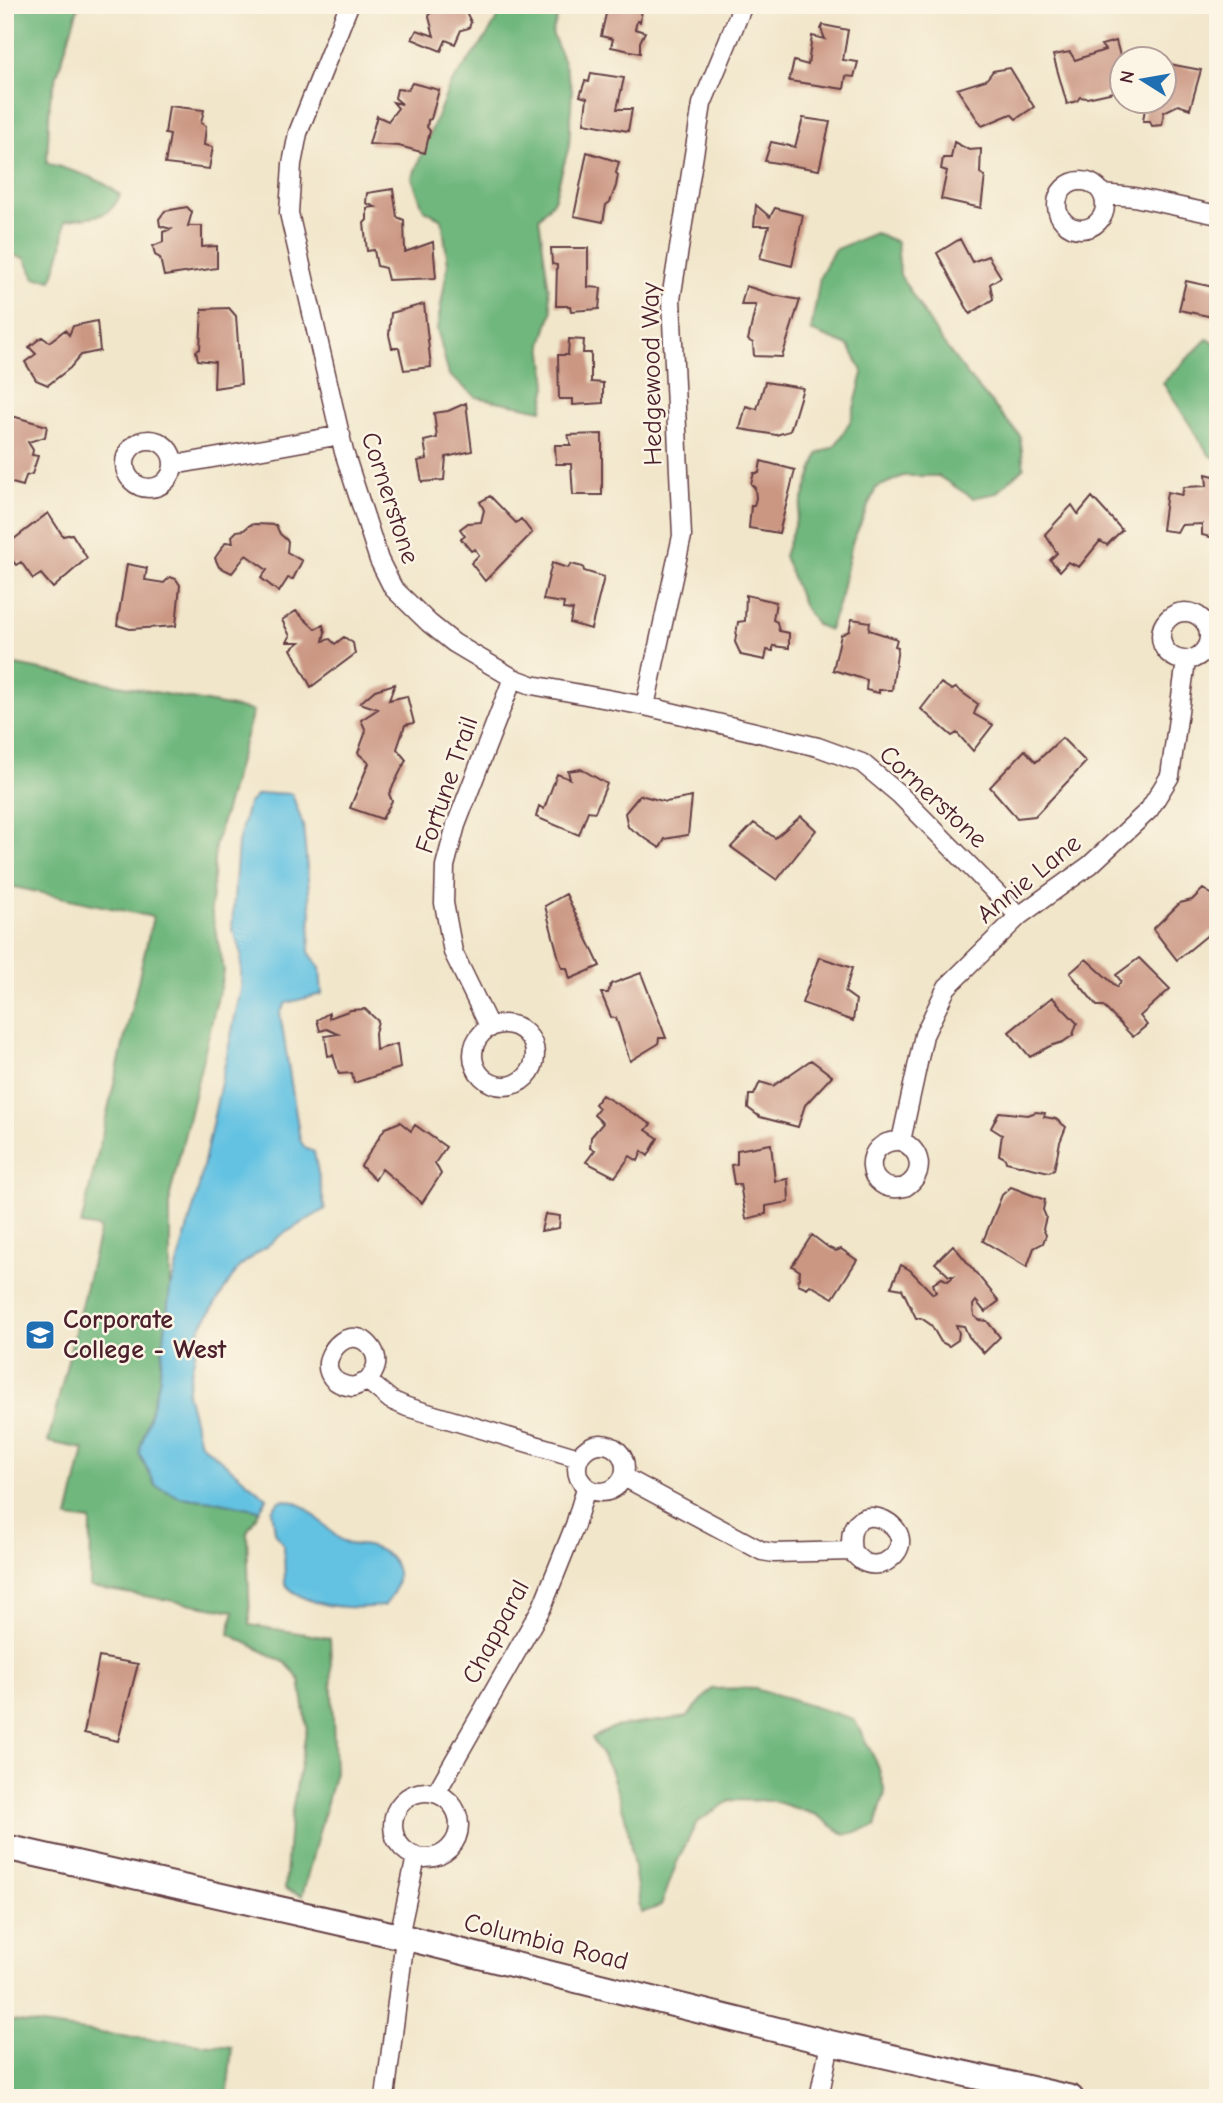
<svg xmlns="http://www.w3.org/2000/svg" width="1223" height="2103" font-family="'Comic Neue',sans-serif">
  <rect width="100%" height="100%" fill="#fcf5e5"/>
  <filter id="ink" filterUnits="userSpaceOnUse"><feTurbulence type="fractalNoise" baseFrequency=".0143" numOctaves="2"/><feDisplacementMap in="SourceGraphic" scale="14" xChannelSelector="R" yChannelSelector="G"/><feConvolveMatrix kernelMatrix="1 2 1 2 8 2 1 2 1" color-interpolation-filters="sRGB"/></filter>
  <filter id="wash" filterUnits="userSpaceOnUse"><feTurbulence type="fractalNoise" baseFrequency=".00686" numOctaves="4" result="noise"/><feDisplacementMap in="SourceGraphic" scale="28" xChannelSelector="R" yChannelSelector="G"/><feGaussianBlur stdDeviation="1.57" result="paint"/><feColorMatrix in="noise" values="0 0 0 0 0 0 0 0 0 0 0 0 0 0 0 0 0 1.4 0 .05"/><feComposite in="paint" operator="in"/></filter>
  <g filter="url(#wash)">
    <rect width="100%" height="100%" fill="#f1e6ca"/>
    <path fill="#6fb77d" stroke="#5c6b54" stroke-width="2" d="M7,5H79L50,98L47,163C74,172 98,176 120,195C108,223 90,214 65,221L62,247L52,280L35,278L25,258L13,255L6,261L9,283L5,309Z
      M505,5H562L552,33L564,62L572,90L569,146L554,200L539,218L552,312L542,344L547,385L542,410L476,397L449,375L437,329L448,264L442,219L424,210L412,178L449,87L487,36Z
      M875,233L897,242L900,275L940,339L969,377L1020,436L1024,467L996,493L973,498L938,476H903L876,488L852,543L840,599L829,630L817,625L803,605L784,556L818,454L835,446L851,420L863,373L849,346L811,331L820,277L834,250Z
      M1207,339L1218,344V459L1210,456L1163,383Z
      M5,663L253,711L215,846L211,909L224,971L170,1195V1289L159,1381L139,1453L156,1486L180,1497L221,1502L260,1510L247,1532L250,1625L330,1638L335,1772L302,1896L285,1889L290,1822L307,1727L300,1680L286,1663L229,1634L234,1611L90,1587L91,1521L68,1518L84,1449L48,1442L100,1228L81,1225L153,917L5,885Z
      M752,1688L854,1719L878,1765L885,1793L875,1827L845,1835L816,1815L774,1801L731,1800L697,1822L677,1862L661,1906L641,1913L627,1823L610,1769L592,1738L614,1727L687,1717L712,1689Z
      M5,2020L129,2037L232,2047L227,2098H5Z"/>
    <path fill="#63c2e2" stroke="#567086" stroke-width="2" d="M273,793L292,794L303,825L311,914L309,952L320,968L322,994L286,1003L280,1013L300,1140L305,1148L314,1152L325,1209L280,1236L239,1267L200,1328L187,1393L200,1443L267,1498L260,1510L221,1502L180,1497L156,1486L139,1453L159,1381L170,1289L197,1195L241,989V952L232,927L238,843L248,804L257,795Z
      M285,1500C313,1503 323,1531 346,1543C352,1546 361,1544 367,1546C402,1554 405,1582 384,1606C353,1609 307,1609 285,1584L284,1546L275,1532L272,1510L279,1501Z"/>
    <g id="blocks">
      <path fill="#cb9783" d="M432,5H470L467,14L471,22L469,28L461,30L455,44L446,40L441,51L412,39L417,30L434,36L429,17Z
        M608,5H640L642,10L640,22L637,21L635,29L645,32L640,42V53L611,47L613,39L601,36Z
        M823,25L848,30L843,60L858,62L854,77L846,76L844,89L789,81L794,61L808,65L812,36L825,39L821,29Z
        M1116,41L1122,63V75L1117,80L1112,79L1114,92L1087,98L1080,97L1077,101L1067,104L1053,55L1070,52L1075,60L1105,50L1101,45Z
        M1164,63L1201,70L1190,109L1178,105L1164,112L1162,125L1152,126L1150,121H1143L1146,102H1164Z
        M1010,68L1034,107L1016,119L1011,114L982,126L957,89L986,80L993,71Z
        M591,73L624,78L617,109H632L628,131L584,123L587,98L580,96L585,81L589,82Z
        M412,83L439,90L431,119L428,120L427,127L430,131L425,153L399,146L369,144L377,116L388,121L398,108L393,102L402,104L395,98L397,89L408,90Z
        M169,106L204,110L201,123L206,126L204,145L213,147L209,169L165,164L170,135L165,134Z
        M803,118L830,122L819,170L765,161L771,142L795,147Z
        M954,142L969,150L981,149L980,173L985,176L981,208L941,199L947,171L941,169L943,158H951Z
        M587,152L619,162L616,173L618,175L616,186L610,202L606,205L603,222L574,216Z
        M393,189L397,217L404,220L405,252L433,242L436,278L388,280L385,268L377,266L374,250L367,251L364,223L367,220V208L375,207L366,203L367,193Z
        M756,205L770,217L775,208L803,215L792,266L760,258L769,226H754Z
        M187,207L192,212L188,226H202V247L217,246V268L164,276L160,258L155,255L153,246L163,242V232L171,229L160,226L159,219L165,211Z
        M960,239L972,262L988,256L1001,277L990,284L993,299L970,314L937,253Z
        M551,248H588V287L601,288L599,309L571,311L570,306H556L557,265L552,264Z
        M1186,281L1218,288V318L1179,310Z
        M746,286L774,295L800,300L782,357L754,356L753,343L748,340L756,305H741Z
        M424,304L431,367L404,370L399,348H392L389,335L391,313Z
        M229,308L236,316L241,384L214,388L215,362L198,360L196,351L200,349L202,309Z
        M97,321L100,351L81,355L70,368L48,385L36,380L25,362L36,354L29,347L42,337L49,342L65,330L69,335L73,326Z
        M569,339L584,340L583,353H591V382L603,383V403L573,405V399H559L558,355H568Z
        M765,382L803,388L790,431L776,435L740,429L746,406L757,409Z
        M466,403L472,451L446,457L444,480L422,482L418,461L427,459L424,441L437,438L434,413L448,411Z
        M5,414L47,426L45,437L28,442L33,450L32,455L38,456L32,474L26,476L23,486L5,481Z
        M602,434V495H573L571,464H556L555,445H571L568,435Z
        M761,461L795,470L779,533L749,528L751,506H754L756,498L755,488L751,484L754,473H759Z
        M1206,474L1218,477V539L1202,535V524L1181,525L1177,532L1162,530L1167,492L1182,495L1184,487L1207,486Z
        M490,496L516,523L521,519L532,533L485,581L471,563L479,555L475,549L471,551L461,539L465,536L460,529L468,523L481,522L484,510L480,502Z
        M1092,497L1122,530L1107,545L1100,541L1079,567L1068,562L1060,571L1050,560L1057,553L1045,534L1072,505L1078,514Z
        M48,513L63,536L72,534L87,558L53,588L41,574L33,579L21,562L16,565L5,552V546Z
        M255,524L276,525L280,534L288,541L287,552L302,561L293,579L288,578L279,592L261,578L267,570L246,555L232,573L219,567L215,558L226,542L233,543L232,536L237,531L244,530L250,525Z
        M552,563L568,568L571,564L583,567L584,571L604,577L591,629L570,623L573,610L563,609L564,603L543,600Z
        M127,564L147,568L145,580L164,583L170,577L176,579L180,585L176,626L130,629L117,625Z
        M746,595L776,602L773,620L777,622L779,631L789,633V648L773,646V651L767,650L765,660L741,655L735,642L738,622L745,621Z
        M296,611L315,629L323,625L325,632L323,641L330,639L335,644L344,637L353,643L355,654L311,687L291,649L300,642H287L290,636L282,620Z
        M852,619L870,622L869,630L897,639L895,646L898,647L892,690H879V693L866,690L867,680L833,670L841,635L849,631Z
        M941,683L952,690L956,688L978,704L974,714L993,725L973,751L957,733L952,736L921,709Z
        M395,684L389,700L407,696L414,723L405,725L397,749L406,760L389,794L392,801L382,819L350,808L369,763L358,753L366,731L361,720L378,709L360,703L375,690Z
        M1062,738L1086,762L1035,816L1017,818L990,787L1025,750L1036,762Z
        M581,769L607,784L595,812L588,811L579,835L536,817L539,806L544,809L557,774L570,779L568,771Z
        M640,795L666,802L692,797L688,835L665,839L660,848L628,827L625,813Z
        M801,816L816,830L777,880L731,847L754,823L775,838Z
        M1203,889L1218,898V932L1215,929L1177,960L1153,929L1180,903L1192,900Z
        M566,894L600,966L570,979L567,968H562L559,959L545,906Z
        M819,957L852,968L845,992L856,1000L853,1021L802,1003Z
        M1139,958L1170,989L1140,1016L1147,1025L1133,1037L1103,1006H1097L1070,973L1086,959L1117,987L1121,981L1116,975Z
        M641,973L666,1038H659L658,1044L630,1061L616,1018L611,1017L601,993H608L611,984Z
        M1052,997L1077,1023L1073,1035L1063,1042L1050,1046L1030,1057L1009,1032Z
        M365,1009L378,1021L375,1033L376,1050L397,1044L400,1068L354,1083L352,1073L339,1074L333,1055L328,1056L325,1036L338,1034L327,1029L320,1031L317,1020L329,1013V1018L351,1010Z
        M811,1060L832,1076L805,1105L798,1127L760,1117L748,1108L749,1095H754L760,1082L773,1086Z
        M602,1095L651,1124L646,1130L658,1138L648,1156L642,1151L638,1161L630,1156L615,1177L586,1162L595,1150L590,1148L591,1137L603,1123L594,1115L599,1108L595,1104Z
        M999,1112L1028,1115L1036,1112L1045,1113L1044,1117L1056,1119L1066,1127L1060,1142L1054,1170L1049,1172L1006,1162L1005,1158L999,1155L1002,1135L991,1128Z
        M400,1122L411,1131L415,1125L446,1147L435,1163L441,1174L422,1203L382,1169L375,1180L361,1166L385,1128Z
        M771,1144L775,1181L788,1179L789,1202L766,1206V1214L746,1219L740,1184H734L731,1165L737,1164V1150Z
        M1011,1187L1045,1200L1043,1210L1046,1217L1043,1229L1046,1235L1043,1243L1034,1248L1027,1267L983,1241L1002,1195Z
        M545,1214L560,1216L559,1228L541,1231Z
        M812,1235L829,1248L836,1251L841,1249L857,1260L833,1298L810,1285L807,1288L798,1284L800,1271L792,1266Z
        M953,1245L999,1301L985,1312L976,1301L973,1305L974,1316L979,1320L987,1321L1000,1337L984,1353L969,1337L964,1326L956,1325L959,1333L958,1340L949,1346L941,1342L931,1325L921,1318H916L902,1289L891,1287L901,1265L910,1270L933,1294L936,1292L933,1284L942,1278L948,1281L954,1276H949L935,1263Z
        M99,1657L138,1664L118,1741L84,1733Z"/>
    </g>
  </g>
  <g filter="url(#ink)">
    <use href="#blocks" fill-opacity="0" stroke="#633d43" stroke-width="2"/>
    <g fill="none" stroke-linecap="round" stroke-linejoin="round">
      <g stroke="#633d43" stroke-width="21">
        <path id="minor" d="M349,5L298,133L292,164L289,213L344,452L379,560L393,588L429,623L454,643L513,678L532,685L645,706L818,747L862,763L899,794L1019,916
          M1057 205a24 24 0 1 1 48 0a24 24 0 1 1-48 0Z
          M1102,194L1134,197L1218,215
          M125 464a24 24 0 1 1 48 0a24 24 0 1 1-48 0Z
          M174,462L185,463L341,435
          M1161 636a24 24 0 1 1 48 0a24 24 0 1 1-48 0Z
          M645,706L682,536L671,299L702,104L743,5
          M473 1055a31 31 0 1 1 62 0a31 31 0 1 1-62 0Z
          M490,1028L453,952L444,903L445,866L456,825L513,678
          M901,1141C860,1138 863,1197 905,1187C926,1174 922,1150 901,1141L924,1035L947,987L1019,916L1090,865L1149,810L1170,776L1186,661
          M368,1381C375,1371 380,1362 373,1350C347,1310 298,1380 353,1387L368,1381L391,1400L407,1407L579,1458
          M577 1468a24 24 0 1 1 48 0a24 24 0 1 1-48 0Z
          M624,1477L762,1551L774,1553L852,1551C841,1484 937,1531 884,1563C869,1567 861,1563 852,1551
          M393 1825a33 33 0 1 1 66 0a33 33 0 1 1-66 0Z
          M436,1793L542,1607L575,1525L586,1488
          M399,1936L416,1857
          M385,2098L405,1938
          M819,2098L830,2043"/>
      </g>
      <g stroke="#633d43" stroke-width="28">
        <path id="secondary" d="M5,1847L399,1936L830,2043L1071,2098"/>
      </g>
      <use href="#minor" stroke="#fff" stroke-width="18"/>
      <use href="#secondary" stroke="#fff" stroke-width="24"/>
    </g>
  </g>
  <defs>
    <g id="university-square" transform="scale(1.575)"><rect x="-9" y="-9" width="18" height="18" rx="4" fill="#1f6fb2" stroke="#fcf5e5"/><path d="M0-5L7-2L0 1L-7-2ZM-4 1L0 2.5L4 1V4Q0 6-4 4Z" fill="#fff"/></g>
  </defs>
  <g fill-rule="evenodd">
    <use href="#university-square" x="40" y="1335"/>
  </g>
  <g text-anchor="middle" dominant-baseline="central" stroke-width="5" stroke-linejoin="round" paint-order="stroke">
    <g font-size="26" fill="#4a1f2b" stroke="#fcf5e5">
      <text transform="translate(652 374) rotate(-91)">Hedgewood Way</text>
      <text transform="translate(390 498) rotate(72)">Cornerstone</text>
      <text transform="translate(447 785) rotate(-71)">Fortune Trail</text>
      <text transform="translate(933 797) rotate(43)">Cornerstone</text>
      <text transform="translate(1029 879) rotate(-39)">Annie Lane</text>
      <text transform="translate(496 1632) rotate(-62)">Chapparal</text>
      <text transform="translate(546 1942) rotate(14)">Columbia Road</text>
    </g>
    <g font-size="26" font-weight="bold" fill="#4a1f2b" stroke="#fcf5e5" text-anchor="start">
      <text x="63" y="1320">Corporate<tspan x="63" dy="30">College - West</tspan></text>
    </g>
  </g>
  <rect width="1223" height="2103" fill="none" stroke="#fcf5e5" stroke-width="28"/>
  <g transform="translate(1143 80) rotate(281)"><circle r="33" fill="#fcf5e5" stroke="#b59f9b" stroke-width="2"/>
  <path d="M0-5L12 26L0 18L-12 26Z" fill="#1f6fb2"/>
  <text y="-10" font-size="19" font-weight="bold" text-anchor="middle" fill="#4a1f2b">N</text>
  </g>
</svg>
